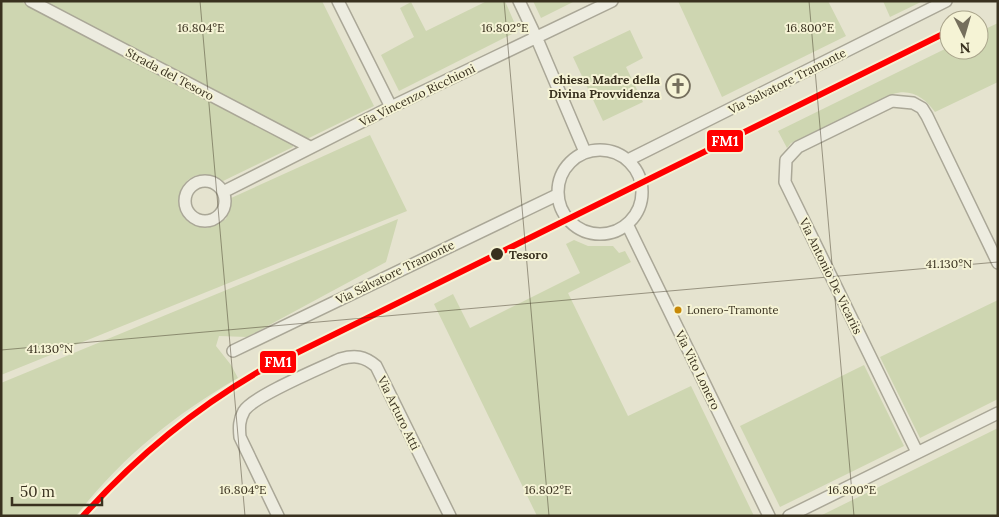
<svg xmlns="http://www.w3.org/2000/svg" width="999" height="517" font-family="Lora,serif">
  <rect width="100%" height="100%" fill="#e5e3cf"/>
  <path fill="#ced6b1" d="M1,1H20L292,143L293,147L221,182C217,180 211,175 206,175C179,171 168,211 192,224C196,226 202,227 207,228L226,219L231,198L370,135L407,211L1,375Z
    M41,1H322L374,106L307,139Z
    M487,1H505L518,31L399,91L381,55L414,37L400,8L411,2L426,31Z
    M533,1H575L541,18Z
    M678,1H828L846,36L722,97Z
    M883,1H923L890,17Z
    M998,23V82L935,112C925,98 911,88 893,94L791,143L787,148L778,131L949,47V50H979V32Z
    M630,30L643,58L626,67L643,102L603,121L573,57Z
    M398,219L386,262L247,337L219,336L216,346L231,365L238,378C175,414 120,459 76,516H1V383Z
    M574,240L588,246H613L619,253L625,251L631,262L568,293L628,416L691,386L754,516H537L434,304L453,294L470,328L580,273L566,244Z
    M998,300V399L920,438L880,357Z
    M864,365L904,446L780,507L740,426Z
    M998,428V516H820Z"/>
  <g fill="none" stroke-linecap="round" stroke-linejoin="round">
    <g stroke="#aaa797" stroke-width="14">
      <path id="street" d="M31,1L310,147
        M338,1L391,107
        M519,1L537,39L585,152
        M558 192a42 42 0 1 1 84 0a42 42 0 1 1-84 0Z
        M628,160L946,1
        M185 201a20 20 0 1 1 40 0a20 20 0 1 1-40 0Z
        M223,192L391,107L612,1
        M627,224L769,516
        M233,351L557,195
        M917,452L785,182L786,160L798,147L892,101L913,103L922,108L927,116L998,263
        M278,516L240,437C239,427 239,420 244,411C253,396 321,368 340,359C355,355 364,356 376,366L450,516
        M789,516L998,413"/>
    </g>
    <use href="#street" stroke="#edece0" stroke-width="11"/>
    <g stroke="#f5f3d5" stroke-width="10">
      <path id="rail-1" d="M83,516C135,458 191,411 258,372L949,31"/>
    </g>
    <use href="#rail-1" stroke="#f00" stroke-width="6"/>
  </g>
  <path fill="none" stroke="#39311f" stroke-width="1" stroke-opacity="0.45" d="M200,1L245,516M504,1L549,516M809,1L854,516M1,350L998,262"/>
  <defs>
    <g id="church-ring" transform="scale(1.25)"><circle r="9.5" fill="#f5f3d5" stroke="#756f5d" stroke-width="1.5"/><path d="M-1.2-6h2.4v3.5h3.3v2.4h-3.3V6h-2.4V-.1h-3.3v-2.4h3.3Z" fill="#756f5d"/></g>
  </defs>
  <g fill-rule="evenodd">
    <use href="#church-ring" x="678" y="86"/>
  </g>
  <circle fill="#39311f" stroke="#f5f3d5" stroke-width="2" cx="497" cy="254" r="7"/>
  <circle fill="#c88908" stroke="#f5f3d5" stroke-width="2" cx="678" cy="310" r="4.5"/>
  <g text-anchor="middle" dominant-baseline="central" stroke-width="4" stroke-linejoin="round" paint-order="stroke">
    <g font-size="11" fill="#39311f" stroke="#f5f3d5" text-anchor="start">
      <text x="687" y="310">Lonero-Tramonte</text>
    </g>
    <g font-size="12" fill="#39311f" stroke="#f5f3d5">
      <text transform="translate(170 74) rotate(28)">Strada del Tesoro</text>
      <text transform="translate(787 81) rotate(-27)">Via Salvatore Tramonte</text>
      <text transform="translate(417 95) rotate(-26)">Via Vincenzo Ricchioni</text>
      <text transform="translate(395 272) rotate(-26)">Via Salvatore Tramonte</text>
      <text transform="translate(831 276) rotate(64)">Via Antonio De Vicariis</text>
      <text transform="translate(698 370) rotate(64)">Via Vito Lonero</text>
      <text transform="translate(399 413) rotate(64)">Via Arturo Atti</text>
    </g>
    <g font-size="12" font-weight="bold" fill="#39311f" stroke="#f5f3d5" text-anchor="end">
      <text x="660" y="79">chiesa Madre della<tspan x="660" dy="14">Divina Provvidenza</tspan></text>
    </g>
    <g font-size="12" font-weight="bold" fill="#39311f" stroke="#f5f3d5" text-anchor="start">
      <text x="509" y="254">Tesoro</text>
    </g>
  </g>
  <g font-size="12" text-anchor="middle" fill="#39311f" stroke="#f5f3d5" stroke-width="4" stroke-linejoin="round" paint-order="stroke">
    <text x="201" y="32">16.804°E</text>
    <text x="505" y="32">16.802°E</text>
    <text x="810" y="32">16.800°E</text>
    <text x="949" y="268">41.130°N</text>
    <text x="50" y="353">41.130°N</text>
    <text x="243" y="494">16.804°E</text>
    <text x="548" y="494">16.802°E</text>
    <text x="852" y="494">16.800°E</text>
  </g>
  <g stroke="#f5f3d5" stroke-width="2">
    <rect x="706" y="129" width="38" height="24" rx="5" fill="#f00"/>
    <rect x="259" y="350" width="38" height="24" rx="5" fill="#f00"/>
  </g>
  <g font-size="14" text-anchor="middle" font-weight="bold" fill="#fff">
    <text x="725" y="146">FM1</text>
    <text x="278" y="367">FM1</text>
  </g>
  <rect width="999" height="517" fill="none" stroke="#39311f" stroke-width="5"/>
  <g transform="translate(964 35) rotate(175)"><circle r="24" fill="#f5f3d5" stroke="#aaa58c"/>
  <path d="M0-4L9 19L0 12L-9 19Z" fill="#756f5d"/>
  <text y="-8" font-size="14" font-weight="bold" text-anchor="middle" fill="#39311f">N</text>
  </g>
  <path d="M12 497v8h90v-8" fill="none" stroke="#39311f" stroke-width="2.5"/>
  <text x="20" y="497" font-size="15" fill="#39311f" stroke="#f5f3d5" stroke-width="4" paint-order="stroke">50 m</text>
</svg>
